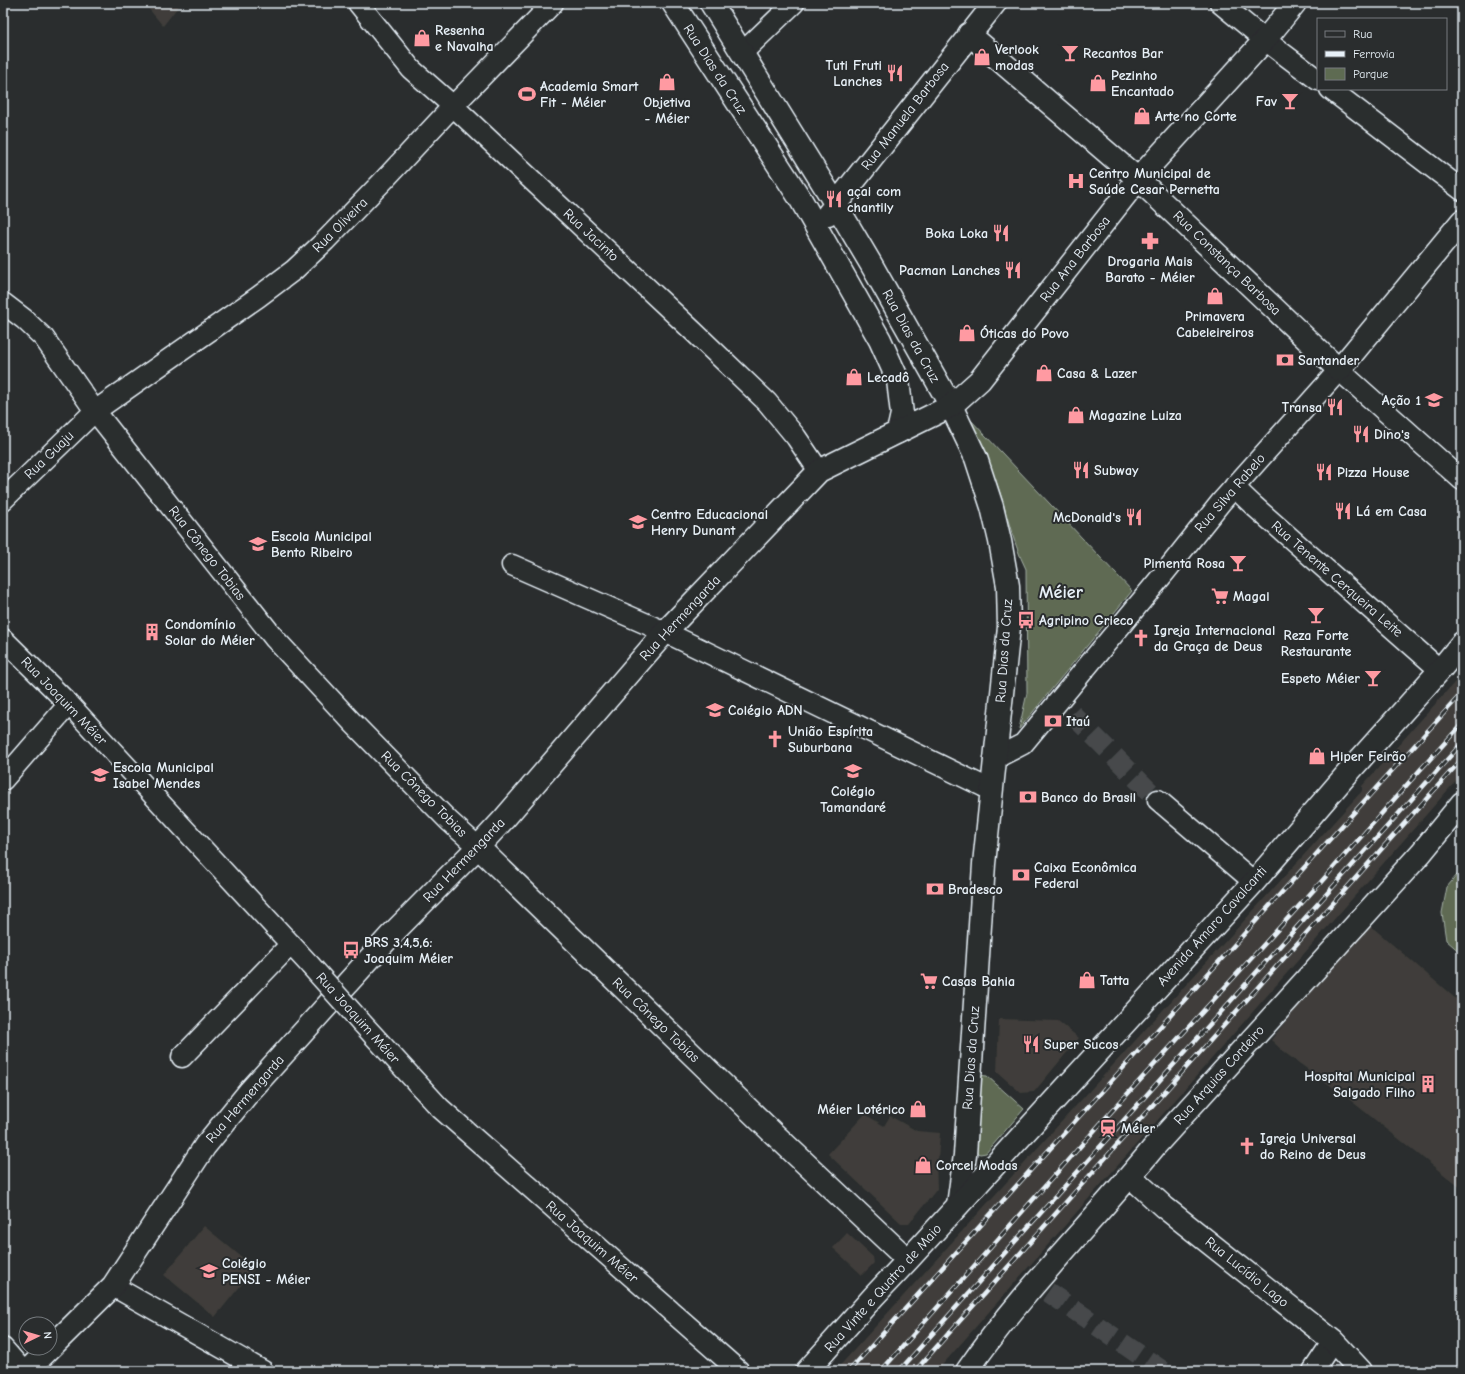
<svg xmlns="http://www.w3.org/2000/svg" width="1465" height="1374" font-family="'Comic Neue',sans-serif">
  <rect width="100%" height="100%" fill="#2a2d2e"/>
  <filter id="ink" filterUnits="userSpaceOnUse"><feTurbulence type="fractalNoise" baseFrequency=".025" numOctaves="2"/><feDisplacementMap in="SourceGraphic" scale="8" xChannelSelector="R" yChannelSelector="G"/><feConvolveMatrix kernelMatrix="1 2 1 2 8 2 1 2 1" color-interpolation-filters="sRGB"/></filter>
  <g filter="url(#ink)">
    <path fill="#3f3e3a" d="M144,3H181L163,26Z
      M1462,674V774L937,1371H835L1362,791V786Z
      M1365,921L1462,1004V1189L1345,1096L1285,1053L1271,1040Z
      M999,1019L1058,1021L1079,1038L1034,1092L1021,1093L997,1072Z
      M865,1114L884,1126L890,1116L917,1131L940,1133L938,1160L936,1159L937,1189L909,1224H902L828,1154Z
      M204,1226L255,1268L215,1317L164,1275Z
      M847,1233L873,1257L874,1263L862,1275L833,1248Z"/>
    <path fill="#5e6b52" stroke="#a3aea5" d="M969,418L1132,591L1019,729L1027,693L1026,569C1011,539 1006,507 994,476C988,458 978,441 970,424Z
      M1462,869V954L1446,940L1442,913L1447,887Z
      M977,1075L987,1076L1024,1109L986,1153L980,1154L975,1152Z"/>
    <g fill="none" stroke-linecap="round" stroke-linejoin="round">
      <path stroke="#464a4c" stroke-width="20" stroke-dasharray="20 10" stroke-linecap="butt" d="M1072,714L1158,800
        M1048,1292L1163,1371"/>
      <g stroke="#e8f1f8" stroke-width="23">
        <path id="street" d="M358,3L411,69L453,106L693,331L767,402L796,437L819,471
          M1220,3L1265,40L1318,80
          M742,53L794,3
          M1330,89L1462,190
          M3,303L24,319L44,338L95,411L275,639L352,722L449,821L478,847
          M1234,487L1254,506L1440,670
          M3,500L95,411L258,297L294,270L325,241L384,180L453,106L553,3
          M512,565L665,632L991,790
          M3,639L69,704L310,965
          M994,759L1023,744L1166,571L1221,502L1339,370L1462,480
          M3,780L69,704
          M1158,800L1254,882
          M361,1022L440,1108L739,1371
          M182,1057L291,944
          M113,1286L263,1371
          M3,1348L23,1371
          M1313,1371L1333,1341"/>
      </g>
      <g stroke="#e8f1f8" stroke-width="25">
        <path id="secondary" d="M673,3L801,200L880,340L898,380L902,414L898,432
          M711,3L835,203L871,264L951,406L976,458L992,507L1000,541L1008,586L1009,627L984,864L965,1155L958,1205
          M969,34L1138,179L1339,370L1462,221
          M828,214L995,3
          M1130,1176L1164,1207L1333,1341L1361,1371
          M967,1371C1023,1290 1093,1222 1155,1146L1421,853L1462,803"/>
      </g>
      <g stroke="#e8f1f8" stroke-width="25">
        <path id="primary" d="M478,847L772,1132L908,1260
          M27,1371L113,1286L205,1146L249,1092L391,935L478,847L504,819L665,632L819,471L951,406L980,380L1138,179L1265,40L1295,3
          M807,1371L874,1296L908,1260L1254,882L1347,774L1440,670L1462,643"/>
      </g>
      <use href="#street" stroke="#2a2d2e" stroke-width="20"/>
      <use href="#secondary" stroke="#2a2d2e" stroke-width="22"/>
      <use href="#primary" stroke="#2a2d2e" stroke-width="22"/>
      <g stroke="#e8f1f8" stroke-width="4.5">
        <path id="rail" d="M849,1371L1462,693
          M881,1371L1101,1123L1321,882L1420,770L1462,724
          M899,1371L1462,743
          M915,1371L1462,759"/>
      </g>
      <use href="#rail" stroke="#2a2d2e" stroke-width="3" stroke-dasharray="9" stroke-linecap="butt"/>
      <g stroke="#e8f1f8" stroke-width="23" stroke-linecap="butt">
        <path id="street-bridge" d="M310,965L361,1022"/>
      </g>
      <use href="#street-bridge" stroke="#2a2d2e" stroke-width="20"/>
    </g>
  </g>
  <defs>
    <g id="shop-bare" transform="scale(1.38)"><path d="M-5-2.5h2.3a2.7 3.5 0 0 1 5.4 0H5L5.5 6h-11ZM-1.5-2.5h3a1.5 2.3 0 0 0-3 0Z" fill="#ff9aa2" stroke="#2a2d2e" stroke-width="2.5" paint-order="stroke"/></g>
    <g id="bar-bare" transform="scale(1.38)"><path d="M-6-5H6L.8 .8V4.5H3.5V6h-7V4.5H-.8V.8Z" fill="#ff9aa2" stroke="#2a2d2e" stroke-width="2.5" paint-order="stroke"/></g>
    <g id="restaurant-bare" transform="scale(1.38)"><path d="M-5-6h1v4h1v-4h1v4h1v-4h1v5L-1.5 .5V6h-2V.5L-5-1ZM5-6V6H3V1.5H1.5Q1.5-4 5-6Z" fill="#ff9aa2" stroke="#2a2d2e" stroke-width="2.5" paint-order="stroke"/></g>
    <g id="stadium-bare" transform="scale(1.38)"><path d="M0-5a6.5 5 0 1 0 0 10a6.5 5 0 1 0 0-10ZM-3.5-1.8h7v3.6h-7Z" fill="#ff9aa2" stroke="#2a2d2e" stroke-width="2.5" paint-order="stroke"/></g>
    <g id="hospital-bare" transform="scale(1.38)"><path d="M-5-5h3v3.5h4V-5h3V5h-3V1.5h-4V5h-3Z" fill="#ff9aa2" stroke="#2a2d2e" stroke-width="2.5" paint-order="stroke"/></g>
    <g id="pharmacy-bare" transform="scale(1.38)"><path d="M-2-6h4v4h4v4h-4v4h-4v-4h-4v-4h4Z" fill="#ff9aa2" stroke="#2a2d2e" stroke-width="2.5" paint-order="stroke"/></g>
    <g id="bank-bare" transform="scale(1.38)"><path d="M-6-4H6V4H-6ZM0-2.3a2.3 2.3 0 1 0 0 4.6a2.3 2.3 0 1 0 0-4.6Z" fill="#ff9aa2" stroke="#2a2d2e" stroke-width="2.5" paint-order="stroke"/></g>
    <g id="school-bare" transform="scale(1.38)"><path d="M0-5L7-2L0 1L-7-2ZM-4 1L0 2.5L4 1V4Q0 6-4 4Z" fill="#ff9aa2" stroke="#2a2d2e" stroke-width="2.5" paint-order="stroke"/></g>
    <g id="supermarket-bare" transform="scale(1.38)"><path d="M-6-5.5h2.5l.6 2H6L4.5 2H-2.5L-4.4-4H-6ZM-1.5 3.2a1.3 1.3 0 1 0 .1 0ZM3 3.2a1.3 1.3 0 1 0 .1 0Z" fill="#ff9aa2" stroke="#2a2d2e" stroke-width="2.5" paint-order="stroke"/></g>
    <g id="bus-bare" transform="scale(1.38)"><path d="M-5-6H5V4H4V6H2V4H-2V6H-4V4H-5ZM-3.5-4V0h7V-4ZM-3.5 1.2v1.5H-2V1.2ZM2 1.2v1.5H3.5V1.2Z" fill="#ff9aa2" stroke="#2a2d2e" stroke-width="2.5" paint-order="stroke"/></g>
    <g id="building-bare" transform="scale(1.38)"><path d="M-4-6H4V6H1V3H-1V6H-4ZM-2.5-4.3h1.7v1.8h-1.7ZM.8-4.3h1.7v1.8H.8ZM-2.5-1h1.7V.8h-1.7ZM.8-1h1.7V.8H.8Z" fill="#ff9aa2" stroke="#2a2d2e" stroke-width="2.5" paint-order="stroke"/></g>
    <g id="church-bare" transform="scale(1.38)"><path d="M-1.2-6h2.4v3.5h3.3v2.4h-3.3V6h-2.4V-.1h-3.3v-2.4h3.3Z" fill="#ff9aa2" stroke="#2a2d2e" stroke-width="2.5" paint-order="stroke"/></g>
    <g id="station-bare" transform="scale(1.38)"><path d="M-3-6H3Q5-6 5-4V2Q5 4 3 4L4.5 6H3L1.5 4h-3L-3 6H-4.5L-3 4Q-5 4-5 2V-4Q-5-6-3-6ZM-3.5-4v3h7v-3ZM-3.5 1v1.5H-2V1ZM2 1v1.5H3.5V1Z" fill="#ff9aa2" stroke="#2a2d2e" stroke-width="2.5" paint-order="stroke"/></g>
  </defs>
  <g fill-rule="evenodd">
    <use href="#shop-bare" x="422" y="38"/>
    <use href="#bar-bare" x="1070" y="53"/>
    <use href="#shop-bare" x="982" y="57"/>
    <use href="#restaurant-bare" x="895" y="73"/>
    <use href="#shop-bare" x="667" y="82"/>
    <use href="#shop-bare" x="1098" y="83"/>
    <use href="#stadium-bare" x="527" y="94"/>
    <use href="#bar-bare" x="1290" y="101"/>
    <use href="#shop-bare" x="1142" y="116"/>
    <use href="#hospital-bare" x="1076" y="181"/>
    <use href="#restaurant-bare" x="834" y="199"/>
    <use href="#restaurant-bare" x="1001" y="233"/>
    <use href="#pharmacy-bare" x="1150" y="241"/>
    <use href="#restaurant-bare" x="1013" y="270"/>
    <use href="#shop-bare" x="1215" y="296"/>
    <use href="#shop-bare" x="967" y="333"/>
    <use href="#bank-bare" x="1285" y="360"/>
    <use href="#shop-bare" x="1044" y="373"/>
    <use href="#shop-bare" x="854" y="377"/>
    <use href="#school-bare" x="1434" y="400"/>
    <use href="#restaurant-bare" x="1335" y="407"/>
    <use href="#shop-bare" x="1076" y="415"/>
    <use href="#restaurant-bare" x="1361" y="434"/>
    <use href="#restaurant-bare" x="1081" y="470"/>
    <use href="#restaurant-bare" x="1324" y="472"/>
    <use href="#restaurant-bare" x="1343" y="511"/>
    <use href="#restaurant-bare" x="1134" y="517"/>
    <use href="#school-bare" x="638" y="522"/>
    <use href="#school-bare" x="258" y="544"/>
    <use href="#bar-bare" x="1238" y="563"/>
    <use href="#supermarket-bare" x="1220" y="596"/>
    <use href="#bar-bare" x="1316" y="615"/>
    <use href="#bus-bare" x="1026" y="620"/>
    <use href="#building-bare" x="152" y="632"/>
    <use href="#church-bare" x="1141" y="638"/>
    <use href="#bar-bare" x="1373" y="678"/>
    <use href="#school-bare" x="715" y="710"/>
    <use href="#bank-bare" x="1053" y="721"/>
    <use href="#church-bare" x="775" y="739"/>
    <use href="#shop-bare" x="1317" y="756"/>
    <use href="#school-bare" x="853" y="771"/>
    <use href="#school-bare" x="100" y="775"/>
    <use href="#bank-bare" x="1028" y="797"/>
    <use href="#bank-bare" x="1021" y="875"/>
    <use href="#bank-bare" x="935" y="889"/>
    <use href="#bus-bare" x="351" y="950"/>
    <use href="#shop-bare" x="1087" y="980"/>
    <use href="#supermarket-bare" x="929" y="981"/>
    <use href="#restaurant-bare" x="1031" y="1044"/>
    <use href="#building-bare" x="1428" y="1084"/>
    <use href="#shop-bare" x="918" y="1109"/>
    <use href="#station-bare" x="1108" y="1128"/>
    <use href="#church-bare" x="1247" y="1146"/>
    <use href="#shop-bare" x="923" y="1165"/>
    <use href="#school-bare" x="209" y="1271"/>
  </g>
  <g text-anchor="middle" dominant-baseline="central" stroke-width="4" stroke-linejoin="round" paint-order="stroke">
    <g font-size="14" font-weight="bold" fill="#e8f1f8" stroke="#2a2d2e" text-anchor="start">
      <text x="435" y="30">Resenha<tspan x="435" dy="16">e Navalha</tspan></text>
      <text x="995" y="49">Verlook<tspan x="995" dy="16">modas</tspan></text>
      <text x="1083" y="53">Recantos Bar</text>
      <text x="882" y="65" text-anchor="end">Tuti Fruti<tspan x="882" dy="16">Lanches</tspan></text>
      <text x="1111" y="75">Pezinho<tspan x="1111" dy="16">Encantado</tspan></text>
      <text x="540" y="86">Academia Smart<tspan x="540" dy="16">Fit - Méier</tspan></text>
      <text x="1277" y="101" text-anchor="end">Fav</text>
      <text x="667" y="102" text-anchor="middle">Objetiva<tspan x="667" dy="16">- Méier</tspan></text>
      <text x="1155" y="116">Arte no Corte</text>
      <text x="1089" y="173">Centro Municipal de<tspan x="1089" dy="16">Saúde Cesar Pernetta</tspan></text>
      <text x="847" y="191">açai com<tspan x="847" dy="16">chantily</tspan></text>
      <text x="988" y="233" text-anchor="end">Boka Loka</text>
      <text x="1150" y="261" text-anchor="middle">Drogaria Mais<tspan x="1150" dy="16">Barato - Méier</tspan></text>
      <text x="1000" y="270" text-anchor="end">Pacman Lanches</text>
      <text x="1215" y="316" text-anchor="middle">Primavera<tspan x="1215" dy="16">Cabeleireiros</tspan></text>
      <text x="980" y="333">Óticas do Povo</text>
      <text x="1298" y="360">Santander</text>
      <text x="1057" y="373">Casa &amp; Lazer</text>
      <text x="867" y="377">Lecadô</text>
      <text x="1421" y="400" text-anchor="end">Ação 1</text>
      <text x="1322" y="407" text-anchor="end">Transa</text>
      <text x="1089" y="415">Magazine Luiza</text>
      <text x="1374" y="434">Dino's</text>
      <text x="1094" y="470">Subway</text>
      <text x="1337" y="472">Pizza House</text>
      <text x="1356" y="511">Lá em Casa</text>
      <text x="651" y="514">Centro Educacional<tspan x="651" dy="16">Henry Dunant</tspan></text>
      <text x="1121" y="517" text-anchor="end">McDonald's</text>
      <text x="271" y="536">Escola Municipal<tspan x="271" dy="16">Bento Ribeiro</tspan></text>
      <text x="1225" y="563" text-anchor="end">Pimenta Rosa</text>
      <text x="1233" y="596">Magal</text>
      <text x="1039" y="620">Agripino Grieco</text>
      <text x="165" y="624">Condomínio<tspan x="165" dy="16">Solar do Méier</tspan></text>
      <text x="1154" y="630">Igreja Internacional<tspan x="1154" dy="16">da Graça de Deus</tspan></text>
      <text x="1316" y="635" text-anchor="middle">Reza Forte<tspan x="1316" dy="16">Restaurante</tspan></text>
      <text x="1360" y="678" text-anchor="end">Espeto Méier</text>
      <text x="728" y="710">Colégio ADN</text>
      <text x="1066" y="721">Itaú</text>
      <text x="788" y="731">União Espírita<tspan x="788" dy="16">Suburbana</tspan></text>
      <text x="1330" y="756">Hiper Feirão</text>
      <text x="113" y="767">Escola Municipal<tspan x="113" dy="16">Isabel Mendes</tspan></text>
      <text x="853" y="791" text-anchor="middle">Colégio<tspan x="853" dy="16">Tamandaré</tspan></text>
      <text x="1041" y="797">Banco do Brasil</text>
      <text x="1034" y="867">Caixa Econômica<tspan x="1034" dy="16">Federal</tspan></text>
      <text x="948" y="889">Bradesco</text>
      <text x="364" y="942">BRS 3,4,5,6:<tspan x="364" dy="16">Joaquim Méier</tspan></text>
      <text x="1100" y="980">Tatta</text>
      <text x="942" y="981">Casas Bahia</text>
      <text x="1044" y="1044">Super Sucos</text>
      <text x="1415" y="1076" text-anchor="end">Hospital Municipal<tspan x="1415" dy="16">Salgado Filho</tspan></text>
      <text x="905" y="1109" text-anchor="end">Méier Lotérico</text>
      <text x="1121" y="1128">Méier</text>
      <text x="1260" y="1138">Igreja Universal<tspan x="1260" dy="16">do Reino de Deus</tspan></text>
      <text x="936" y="1165">Corcel Modas</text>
      <text x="222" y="1263">Colégio<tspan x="222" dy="16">PENSI - Méier</tspan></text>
    </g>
    <g font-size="14" fill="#e8f1f8" stroke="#2a2d2e">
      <text transform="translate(715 69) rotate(57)">Rua Dias da Cruz</text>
      <text transform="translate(905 116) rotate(-52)">Rua Manuela Barbosa</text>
      <text transform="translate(340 225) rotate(-45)">Rua Oliveira</text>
      <text transform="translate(591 235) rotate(43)">Rua Jacinto</text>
      <text transform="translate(1075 259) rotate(-52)">Rua Ana Barbosa</text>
      <text transform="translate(1227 263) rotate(44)">Rua Constança Barbosa</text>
      <text transform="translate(911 336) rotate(61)">Rua Dias da Cruz</text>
      <text transform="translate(49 455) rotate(-44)">Rua Guaju</text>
      <text transform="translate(1230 493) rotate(-49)">Rua Silva Rabelo</text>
      <text transform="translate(207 553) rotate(52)">Rua Cônego Tobias</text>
      <text transform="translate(1337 579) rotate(41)">Rua Tenente Cerqueira Leite</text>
      <text transform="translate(680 618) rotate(-47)">Rua Hermengarda</text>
      <text transform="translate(1004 651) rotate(-86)">Rua Dias da Cruz</text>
      <text transform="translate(64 701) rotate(46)">Rua Joaquim Méier</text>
      <text transform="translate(424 794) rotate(45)">Rua Cônego Tobias</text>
      <text transform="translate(464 860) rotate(-46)">Rua Hermengarda</text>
      <text transform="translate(1212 926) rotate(-48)">Avenida Amaro Cavalcanti</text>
      <text transform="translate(358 1018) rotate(48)">Rua Joaquim Méier</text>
      <text transform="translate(656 1020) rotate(44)">Rua Cônego Tobias</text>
      <text transform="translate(971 1058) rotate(-86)">Rua Dias da Cruz</text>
      <text transform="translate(1219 1075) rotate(-48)">Rua Arquias Cordeiro</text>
      <text transform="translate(245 1099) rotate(-49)">Rua Hermengarda</text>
      <text transform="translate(592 1242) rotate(41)">Rua Joaquim Méier</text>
      <text transform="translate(1247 1272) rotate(39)">Rua Lucídio Lago</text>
      <text transform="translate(883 1288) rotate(-48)">Rua Vinte e Quatro de Maio</text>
    </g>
    <g font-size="18" font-weight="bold" fill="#e8f1f8" stroke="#2a2d2e">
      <text x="1061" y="592">Méier</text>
    </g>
  </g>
  <rect width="1465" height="1374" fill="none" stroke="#2a2d2e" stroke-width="16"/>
  <rect x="8" y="8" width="1449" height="1358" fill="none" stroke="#e8f1f8" stroke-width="1.5" filter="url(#ink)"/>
  <rect x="1317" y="18" width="130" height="72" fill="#2a2d2e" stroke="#767b7f"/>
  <rect x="1325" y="31" width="20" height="6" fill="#2a2d2e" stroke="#767b7f"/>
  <text x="1353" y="38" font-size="12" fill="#e8f1f8">Rua</text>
  <rect x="1325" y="51" width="20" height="6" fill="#e8f1f8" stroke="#767b7f"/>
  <text x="1353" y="58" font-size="12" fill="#e8f1f8">Ferrovia</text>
  <rect x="1325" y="68" width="20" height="12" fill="#5e6b52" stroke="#767b7f"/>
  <text x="1353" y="78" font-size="12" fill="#e8f1f8">Parque</text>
  <g transform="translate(38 1336) rotate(85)"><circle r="19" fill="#2a2d2e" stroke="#767b7f"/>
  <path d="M0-3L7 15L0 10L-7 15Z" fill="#ff9aa2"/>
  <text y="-6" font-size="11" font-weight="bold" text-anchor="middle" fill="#e8f1f8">N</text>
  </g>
</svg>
